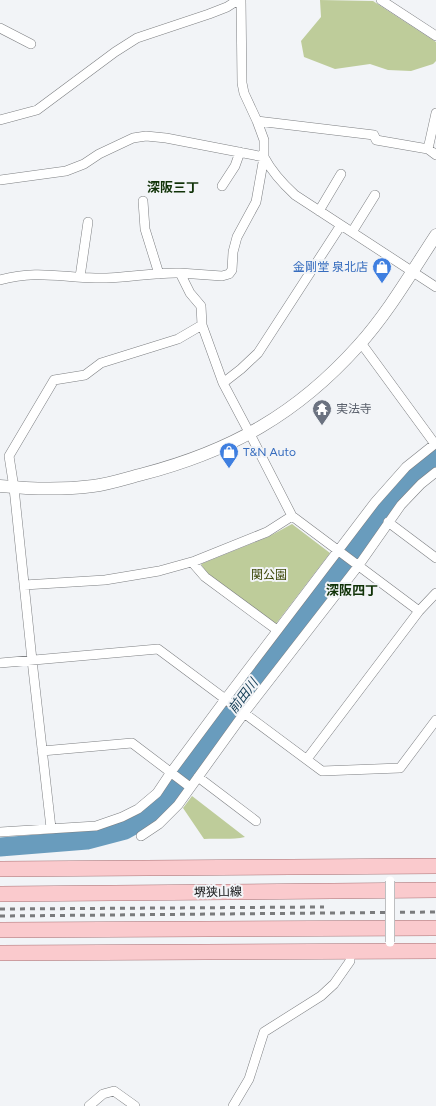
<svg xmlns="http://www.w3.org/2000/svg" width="436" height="1106" font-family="Figtree,'Noto Sans JP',sans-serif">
  <rect width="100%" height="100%" fill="#f2f4f7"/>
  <path fill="#becc9a" d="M320,0L373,1L436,42V61L433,64L411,71L388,70L370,64L335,69L304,57L301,41L321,17Z
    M292,524L330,553L275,625L208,575L201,564L268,537Z
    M192,796L245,837C232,840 218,838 204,839L183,808Z"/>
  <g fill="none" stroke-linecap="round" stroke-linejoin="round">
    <path stroke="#699cbd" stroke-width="19" d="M0,847L87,840L125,830L150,816L167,798L390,501L424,467L436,457"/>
    <g stroke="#7d7f82" stroke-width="10">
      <path id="minor" d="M381,0L436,36
        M0,28L31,44
        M0,120L37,110L115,52L137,38L209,14L227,7L238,0
        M257,121L374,135L376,140L428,149L436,155
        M428,149L436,113
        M0,180L66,171L84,164L99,154L133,138L146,136L166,138L264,157C272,172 283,184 295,195L436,287
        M222,186L235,166L240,152
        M143,201L145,229L159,274
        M319,211L341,174
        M352,232L375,195
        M180,273L222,276L229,274L232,270L233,252L237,237L256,202L264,157V140L257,121L244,93L242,83L241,0
        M80,277L88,222
        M0,280C36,270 59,277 95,278C123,279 152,272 180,273L190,293L201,306L202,325
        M361,343L435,444
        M223,383L241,369L258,353L341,225
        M388,522L436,558
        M192,562L205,577L277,630
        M24,585L105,580L159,571L195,561L267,532L292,516
        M0,663L158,649L322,771L400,768L436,720
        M42,751L132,743L190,787
        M307,759L419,611L436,593
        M198,777L256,821
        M51,828L32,660L14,488L9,456L54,380L85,375L101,363L178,339L202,325L223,383L250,434L292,516L419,611
        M0,832L96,826L122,817L138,809L157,793L171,772L226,698L375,502L406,467L436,443
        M141,836L159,824L178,805L245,712L359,565L401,505L421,484L436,472
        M89,1106L103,1094L114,1091L135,1106
        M233,1106L249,1079L264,1032L321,996L334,984L348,964L350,961V951"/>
    </g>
    <g stroke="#7d7f82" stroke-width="13">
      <path id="tertiary" d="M0,486C31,489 62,490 93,486C110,484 127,478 143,474C231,451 297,414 358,346C388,313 411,273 436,235"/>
    </g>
    <g stroke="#a67275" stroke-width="16">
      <path id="primary" d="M0,869L436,866
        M0,894L436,890
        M0,930L436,928
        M0,953L436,951"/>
    </g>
    <use href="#minor" stroke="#fff" stroke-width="9"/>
    <use href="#tertiary" stroke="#fff" stroke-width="12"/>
    <use href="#primary" stroke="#facacd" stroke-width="15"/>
    <path stroke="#7a7b7d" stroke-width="3" stroke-dasharray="5 5" stroke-linecap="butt" d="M0,909L324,907
      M0,916L436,912"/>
    <g stroke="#7d7f82" stroke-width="10" stroke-linecap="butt">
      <path id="minor-bridge" d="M390,942V881"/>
    </g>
    <use href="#minor-bridge" stroke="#fff" stroke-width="9"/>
  </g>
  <defs>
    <g id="shop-pin" transform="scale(1)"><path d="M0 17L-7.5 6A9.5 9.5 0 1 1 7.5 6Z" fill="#3f7fe0" stroke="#f2f4f7"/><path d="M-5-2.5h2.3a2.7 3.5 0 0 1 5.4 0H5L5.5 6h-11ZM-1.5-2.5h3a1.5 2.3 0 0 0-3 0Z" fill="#fff"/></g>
    <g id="temple-pin" transform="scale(1)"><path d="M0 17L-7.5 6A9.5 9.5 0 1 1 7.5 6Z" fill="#6b7280" stroke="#f2f4f7"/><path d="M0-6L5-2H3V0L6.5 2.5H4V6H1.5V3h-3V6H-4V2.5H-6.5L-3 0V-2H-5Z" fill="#fff"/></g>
  </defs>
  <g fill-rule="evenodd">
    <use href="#shop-pin" x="382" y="267"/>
    <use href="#temple-pin" x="322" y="409"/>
    <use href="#shop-pin" x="229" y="452"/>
  </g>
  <g text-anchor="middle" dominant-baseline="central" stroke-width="4" stroke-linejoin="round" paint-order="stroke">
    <g font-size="12" fill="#366cbe" stroke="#f2f4f7" text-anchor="end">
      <text x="368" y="267">金剛堂 泉北店</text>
      <text x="243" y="452" text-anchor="start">T&amp;N Auto</text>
    </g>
    <g font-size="12" fill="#5b616d" stroke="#f2f4f7" text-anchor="start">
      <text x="336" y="409">実法寺</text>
    </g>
    <g font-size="12" fill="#3b4607" stroke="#f2f4f7">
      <text x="269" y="575">関公園</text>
    </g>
    <g font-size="12" fill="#101112" stroke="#f2f4f7">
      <text transform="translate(218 892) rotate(-1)">堺狭山線</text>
    </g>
    <g font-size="13" font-weight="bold" fill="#103207" stroke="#f2f4f7">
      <text x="173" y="187">深阪三丁</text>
      <text x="352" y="590">深阪四丁</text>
    </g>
    <g font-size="13" font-style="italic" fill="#123b54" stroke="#f2f4f7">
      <text transform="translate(243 696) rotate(-53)">前田川</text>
    </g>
  </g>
</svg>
